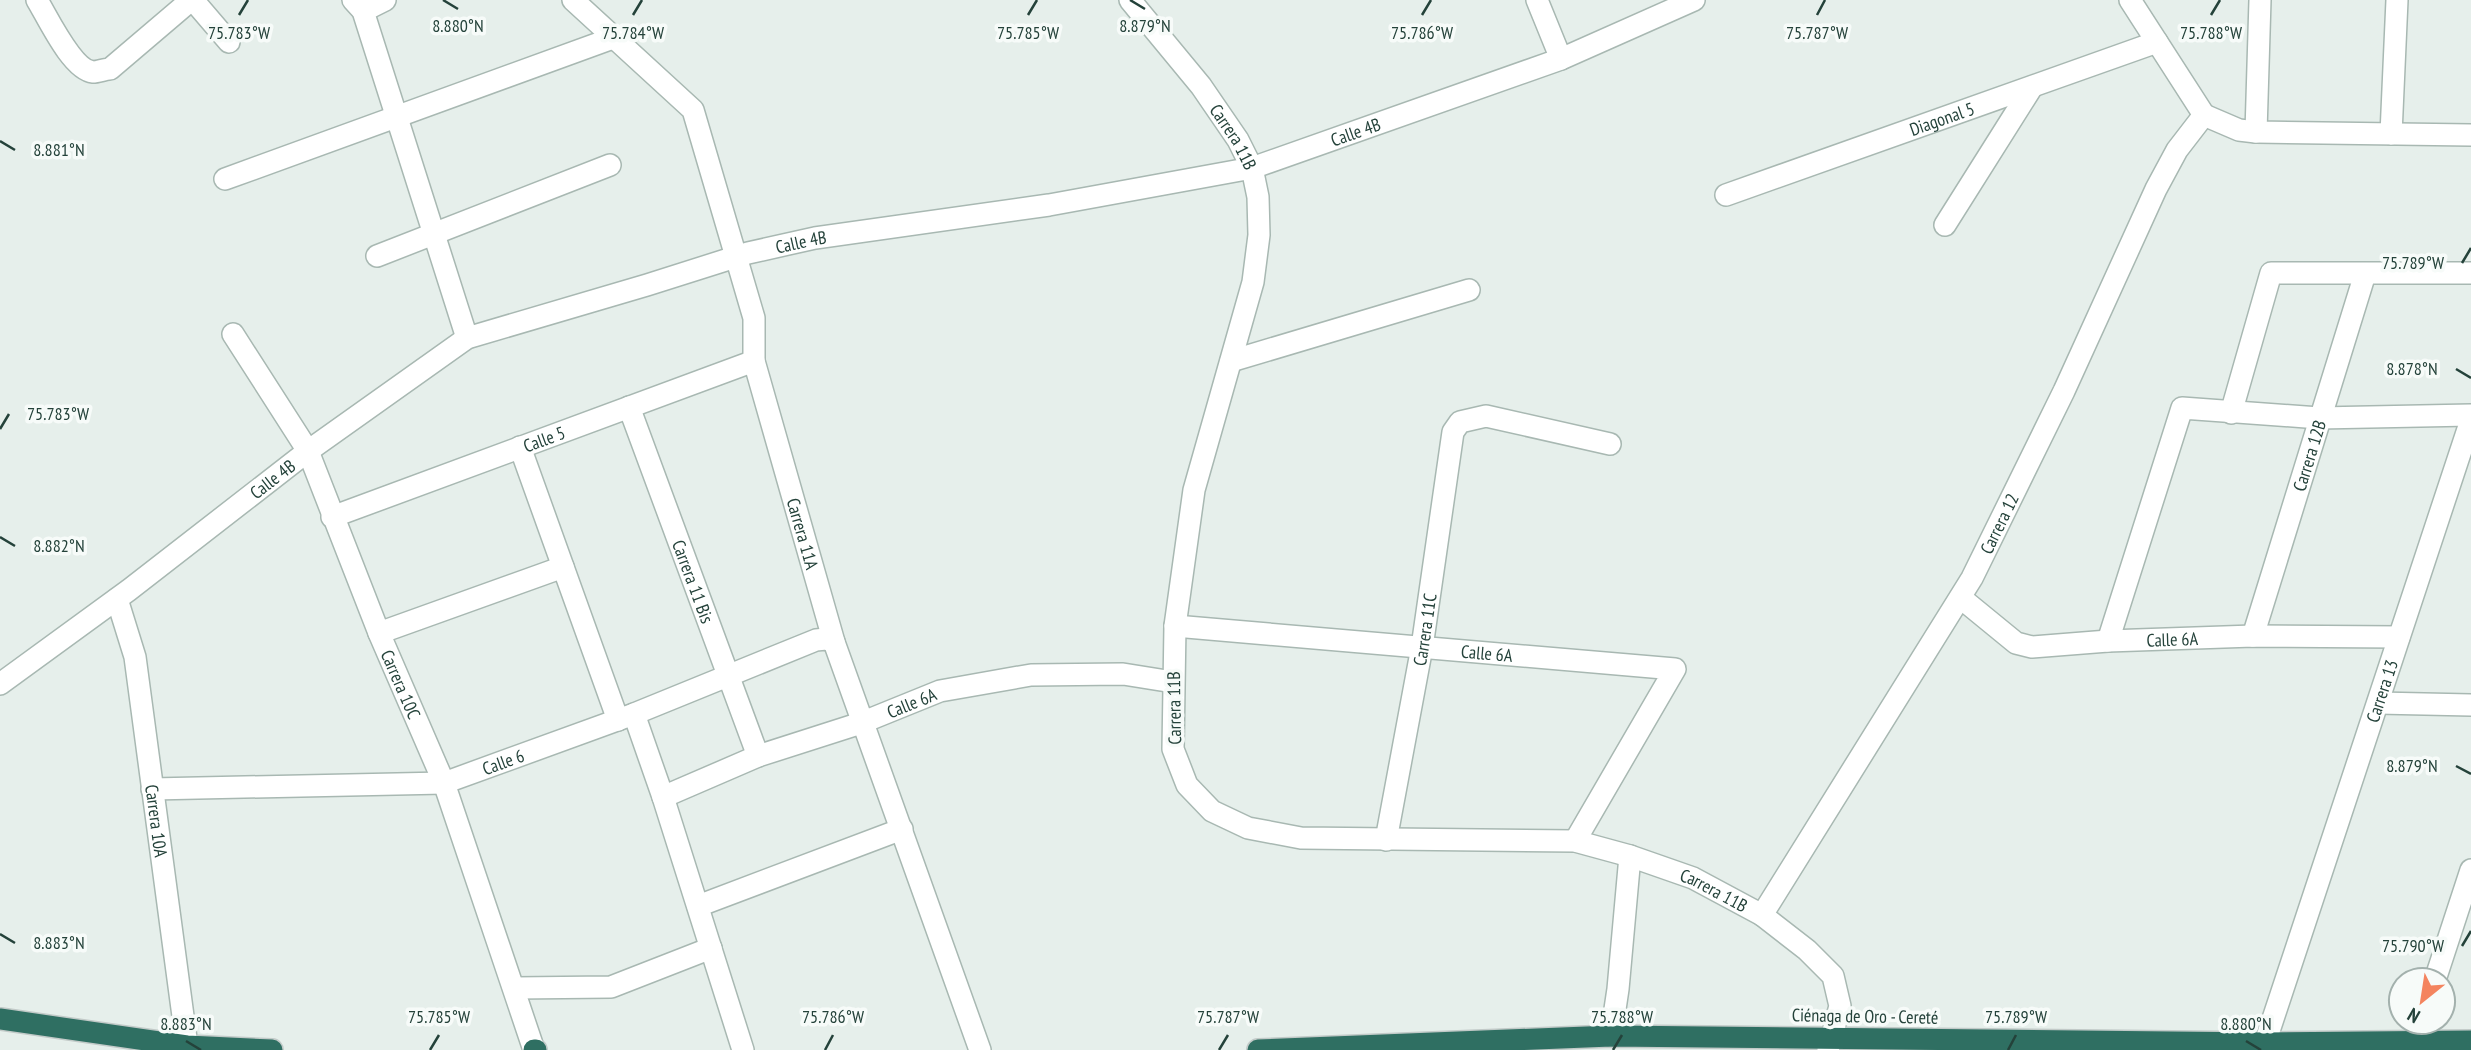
<svg xmlns="http://www.w3.org/2000/svg" width="2471" height="1050" font-family="'PT Sans Narrow',sans-serif">
  <rect width="100%" height="100%" fill="#e6efeb"/>
  <g fill="none" stroke-linecap="round" stroke-linejoin="round">
    <g stroke="#a8b8b2" stroke-width="24">
      <g id="minor">
        <path d="M37,0C48,18 72,70 93,72C98,72 105,69 110,69L191,0"/>
        <path d="M193,0L229,42"/>
        <path d="M353,0L363,11L467,338"/>
        <path id="s1" d="M573,0L693,110L754,318V361L834,642L980,1050"/>
        <path id="s2" d="M1130,0L1201,86L1238,140L1252,168L1258,197L1259,235L1253,282L1194,490L1175,626L1173,749L1187,785L1212,811L1248,828L1301,838L1575,841L1630,856L1693,878L1762,915L1807,950L1833,976L1840,1006L1828,1050"/>
        <path d="M1537,0L1561,59"/>
        <path d="M2130,0L2204,115"/>
        <path d="M363,11L385,0"/>
        <path d="M2204,115L2239,130L2256,132L2471,135"/>
        <path d="M2256,132L2260,0"/>
        <path d="M2391,134L2397,0"/>
        <path d="M225,179L613,38"/>
        <path id="s3" d="M1726,195L2157,42"/>
        <path d="M1945,225L2032,87"/>
        <path d="M377,256L610,165"/>
        <path id="s4" d="M233,334L308,451L379,633L444,783L534,1050"/>
        <path d="M1231,361L1469,290"/>
        <path id="s5" d="M629,407L758,756"/>
        <path d="M2231,413L2271,273H2471"/>
        <path d="M520,447L618,720"/>
        <path id="s6" d="M332,517L754,361"/>
        <path id="s7" d="M1961,598L2016,643L2032,647L2108,641L2253,636L2399,637"/>
        <path id="s8" d="M117,599L135,657L187,1046"/>
        <path id="s9" d="M1175,626L1675,669L1575,841"/>
        <path d="M379,633L563,567"/>
        <path id="s10" d="M2253,636L2365,274"/>
        <path d="M2108,641L2182,408L2319,418L2471,415"/>
        <path id="s11" d="M0,684L129,590L308,451L467,338L647,285L748,253L815,238L1049,205L1252,168L1561,59L1694,0"/>
        <path d="M2378,703L2471,705"/>
        <path d="M634,714L663,797L743,1050"/>
        <path id="s12" d="M152,789L444,783L634,714L816,640L826,639L834,642"/>
        <path id="s13" d="M663,797L758,756L861,723L940,691L1031,675L1123,674L1173,682"/>
        <path id="s14" d="M1386,840L1422,647L1453,432L1460,422L1486,416L1610,444"/>
        <path d="M698,906L902,829"/>
        <path id="s15" d="M1762,915L1972,578L2064,391L2156,189L2177,150L2204,115"/>
        <path d="M2435,980L2471,870"/>
        <path d="M515,988L611,987L711,948"/>
        <path d="M1611,1036L1618,989L1630,856"/>
        <path d="M2415,1042L2421,1022"/>
        <path id="s16" d="M2265,1043L2471,420"/>
      </g>
    </g>
    <g stroke="#c2cac8" stroke-width="24">
      <path id="highway" d="M0,1019L187,1046L272,1050
        M534,1050H536
        M1258,1050L1611,1036L2265,1043L2471,1041"/>
    </g>
    <use href="#minor" stroke="#fff" stroke-width="21"/>
    <use href="#highway" stroke="#2f6f62" stroke-width="21"/>
  </g>
  <path fill="none" stroke="#24423a" stroke-width="2.5" d="M443,0L458,9M1130,0L1145,9M239,15L248,0M633,15L642,0M1028,15L1037,0M1422,15L1431,0M1817,15L1825,0M2211,15L2220,0M0,141L15,150M2462,263L2471,248M2456,369L2471,378M0,429L9,414M0,537L15,546M2456,766L2471,774M0,934L15,943M2462,946L2471,931M186,1041L201,1050M2246,1041L2261,1050M430,1050L439,1035M825,1050L833,1035M1219,1050L1228,1035M1613,1050L1622,1035M2008,1050L2016,1035"/>
  <g text-anchor="middle" dominant-baseline="central" stroke-width="7" stroke-linejoin="round" paint-order="stroke">
    <g font-size="18" fill="#24423a" stroke="#f7fbf9">
      <text stroke="none"><textPath href="#s3" startOffset="229">Diagonal 5</textPath></text>
      <text stroke="none"><textPath href="#s11" startOffset="1496">Calle 4B</textPath></text>
      <text stroke="none"><textPath href="#s2" startOffset="172">Carrera 11B</textPath></text>
      <text stroke="none"><textPath href="#s11" startOffset="929">Calle 4B</textPath></text>
      <text stroke="none"><textPath href="#s6" startOffset="226">Calle 5</textPath></text>
      <text stroke="none"><textPath href="#s10" startOffset="189">Carrera 12B</textPath></text>
      <text stroke="none"><textPath href="#s11" startOffset="341">Calle 4B</textPath></text>
      <text stroke="none"><textPath href="#s15" startOffset="458">Carrera 12</textPath></text>
      <text stroke="none"><textPath href="#s1" startOffset="602">Carrera 11A</textPath></text>
      <text stroke="none"><textPath href="#s5" startOffset="186">Carrera 11 Bis</textPath></text>
      <text stroke="none"><textPath href="#s14" startOffset="214">Carrera 11C</textPath></text>
      <text stroke="none"><textPath href="#s7" startOffset="228">Calle 6A</textPath></text>
      <text stroke="none"><textPath href="#s9" startOffset="313">Calle 6A</textPath></text>
      <text stroke="none"><textPath href="#s4" startOffset="390">Carrera 10C</textPath></text>
      <text stroke="none"><textPath href="#s16" startOffset="371">Carrera 13</textPath></text>
      <text stroke="none"><textPath href="#s13" startOffset="266">Calle 6A</textPath></text>
      <text transform="translate(1174 708) rotate(-91)">Carrera 11B</text>
      <text stroke="none"><textPath href="#s12" startOffset="355">Calle 6</textPath></text>
      <text stroke="none"><textPath href="#s8" startOffset="226">Carrera 10A</textPath></text>
      <text stroke="none"><textPath href="#s2" startOffset="1390">Carrera 11B</textPath></text>
      <text transform="translate(1865 1016) rotate(1)">Ciénaga de Oro - Cereté</text>
    </g>
  </g>
  <g font-size="18" text-anchor="middle" fill="#24423a" stroke="#f7fbf9" stroke-width="7" stroke-linejoin="round" paint-order="stroke">
    <text x="1145" y="32">8.879°N</text>
    <text x="458" y="32">8.880°N</text>
    <text x="239" y="39">75.783°W</text>
    <text x="1422" y="39">75.786°W</text>
    <text x="633" y="39">75.784°W</text>
    <text x="1028" y="39">75.785°W</text>
    <text x="1817" y="39">75.787°W</text>
    <text x="2211" y="39">75.788°W</text>
    <text x="59" y="156">8.881°N</text>
    <text x="2413" y="269">75.789°W</text>
    <text x="2412" y="375">8.878°N</text>
    <text x="58" y="420">75.783°W</text>
    <text x="59" y="552">8.882°N</text>
    <text x="2412" y="772">8.879°N</text>
    <text x="59" y="949">8.883°N</text>
    <text x="2413" y="952">75.790°W</text>
    <text x="439" y="1023">75.785°W</text>
    <text x="833" y="1023">75.786°W</text>
    <text x="1228" y="1023">75.787°W</text>
    <text x="1622" y="1023">75.788°W</text>
    <text x="2016" y="1023">75.789°W</text>
    <text x="186" y="1030">8.883°N</text>
    <text x="2246" y="1030">8.880°N</text>
  </g>
  <g transform="translate(2422 1001) rotate(210)"><circle r="33" fill="#f7fbf9" stroke="#a3b1ad" stroke-width="2"/>
  <path d="M0-5L12 26L0 18L-12 26Z" fill="#f4845f"/>
  <text y="-10" font-size="19" font-weight="bold" text-anchor="middle" fill="#24423a">N</text>
  </g>
</svg>
